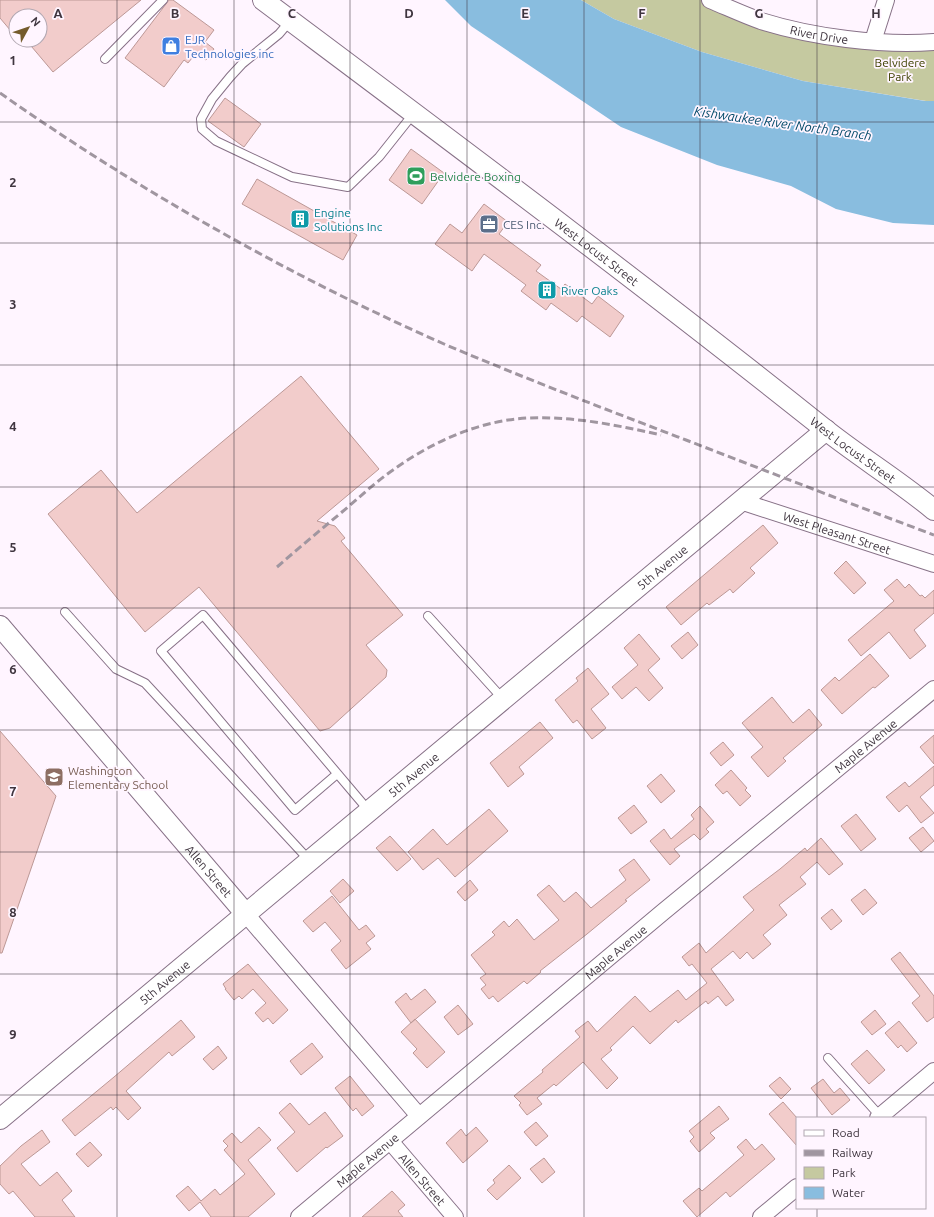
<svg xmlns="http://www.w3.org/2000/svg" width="934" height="1217" font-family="Ubuntu,sans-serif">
  <rect width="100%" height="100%" fill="#fff5ff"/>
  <path fill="#c5c9a0" d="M581,0H710L761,21L934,42V101H926L803,81L702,52L614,19Z"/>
  <path fill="#89bddf" d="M445,0H581L614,19L702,52L803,81L925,101H934V225L893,223L836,209L791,186L717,165L621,127L471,26Z"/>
  <path fill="#f2cccb" stroke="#bc9896" d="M0,0H141L53,72L26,40H40V16H16V37L0,18Z
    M169,0H173L214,30L205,42L214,49L206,60L196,53L188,63L184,60L164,87L125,58Z
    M225,98L261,124L244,147L208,121Z
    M411,149L444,173L422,204L389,180Z
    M257,179L357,235L343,260L242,204Z
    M484,204L508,222L499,234L541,265L536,271L561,289L565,284L592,304L598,296L624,316L610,337L582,316L577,322L551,303L546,310L521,291L526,285L484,254L472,271L435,244L450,224L462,233Z
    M301,376L379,469L317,521L335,526L345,538L341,541L403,615L366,645L387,670L386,677L330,728L320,731L199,587L145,632L48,514L101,470L137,513Z
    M763,525L778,543L750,568L755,573L733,593L730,589L709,605L707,603L681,625L666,607Z
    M846,561L866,583L854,594L834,573Z
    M897,579L905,588L909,584L920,596L922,595L925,598L934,590V613L914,630L926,646L910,659L889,632L861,656L848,640L894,601L884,590Z
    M688,632L698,645L682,659L671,646Z
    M639,634L660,659L648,670L663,688L649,701L636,687L622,699L612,687L638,665L624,648Z
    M870,654L889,676L875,688L873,687L842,714L821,690L835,677L839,681Z
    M588,668L609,694L591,709L606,728L592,739L577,720L573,723L555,700L578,681L576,678Z
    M772,697L793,723L809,709L822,725L783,758L786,761L768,777L751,757L763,747L742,723Z
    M540,722L553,738L519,767L524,774L508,787L490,763Z
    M0,731L56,796L2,953H0Z
    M934,735V764L920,747Z
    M723,742L734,755L721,766L710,753Z
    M934,766V785L920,797L934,813L921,823L907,805L899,812L886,797L905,782L909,787Z
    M731,770L747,788L745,790L751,796L740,806L727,791L723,794L715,785Z
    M661,774L675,791L661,803L647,786Z
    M634,805L647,822L631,834L618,818Z
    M700,806L714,822L706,829L709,832L700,840L694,834L674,849L680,856L670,865L650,841L664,829L671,839L694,819L691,815Z
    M489,809L508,831L455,877L438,858L423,870L408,852L433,829L447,845Z
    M856,814L876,839L861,851L841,826Z
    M923,827L934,841L921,852L909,838Z
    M390,836L411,859L397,871L376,848Z
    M821,838L843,864L829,875L817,862L800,877L806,884L779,905L787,915L763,935L771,944L753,959L747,952L740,959L733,951L711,969L734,1000L726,1006L718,996L708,1004L706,1001L678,1023L676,1020L650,1044L633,1026L610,1048L612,1050L601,1059L618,1078L607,1089L583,1062L556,1086L554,1084L537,1098L542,1104L527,1115L519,1105L521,1103L514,1096L543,1072L542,1070L580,1037L575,1031L588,1021L597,1032L635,996L650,1012L678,990L686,1000L707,983L692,964L689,966L682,957L699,943L706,953L754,910L743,897L780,869L805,848L807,851Z
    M634,859L650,880L625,900L627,901L587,934L540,971L541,972L527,984L524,981L498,1002L493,996L489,999L481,989L486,985L480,978L486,974L471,955L495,935L492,932L504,921L509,927L517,919L534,940L559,920L537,895L549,885L564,902L576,892L591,908L626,880L619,870Z
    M343,879L354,891L340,903L330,891Z
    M470,880L478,890L465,901L457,892Z
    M865,889L877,903L863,915L851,900Z
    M332,896L359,930L366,925L375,936L366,943L371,949L346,969L331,950L341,941L325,922L313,932L303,921Z
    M832,909L842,921L831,930L821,918Z
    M900,952L934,996V1017L927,1022L912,1003L920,996L891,959Z
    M248,964L288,1010L273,1024L268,1018L263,1022L255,1013L266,1003L253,989L242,999L239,996L234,1000L225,989H226L223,984Z
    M425,989L436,1002L411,1023L395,1002L406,993L411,1000Z
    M458,1005L473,1024L458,1035L444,1017Z
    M875,1010L886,1024L872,1035L861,1022Z
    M415,1019L445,1052L427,1068L413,1053L417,1049L401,1032Z
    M181,1020L195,1037L172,1056L169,1052L126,1091L141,1108L128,1120L116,1107L113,1110L111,1107L75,1136L62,1120L114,1077Z
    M899,1021L917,1043L907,1052L901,1045L898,1048L885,1033Z
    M312,1043L323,1057L301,1075L290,1061Z
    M218,1046L227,1058L213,1070L203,1059Z
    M867,1050L885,1070L869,1084L851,1064Z
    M350,1076L374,1106L362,1116L356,1108L353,1111L335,1088Z
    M780,1077L791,1089L781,1099L769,1086Z
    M823,1079L834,1093L840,1088L850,1100L832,1115L811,1088Z
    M783,1102L797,1118V1146L769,1114Z
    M290,1103L309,1125L325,1112L343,1136L327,1148L326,1147L297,1172L277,1148L295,1132L279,1113Z
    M719,1106L729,1119L710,1133L715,1138L699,1152L690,1141L694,1137L689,1131Z
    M536,1122L548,1136L536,1146L524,1132Z
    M259,1127L271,1140L248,1160L275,1194L248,1217H211L200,1202L189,1211L176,1196L188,1186L201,1201L215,1189L220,1195L245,1174L224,1150L228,1146L223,1141L232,1133L241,1143Z
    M476,1127L488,1141L463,1163L446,1143L461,1129L466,1136Z
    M42,1130L50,1142L21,1164L40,1186L57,1172L72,1191L62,1200L75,1217H35L13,1191L9,1194L0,1184V1166L21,1146Z
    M746,1139L755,1150L762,1144L775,1159L730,1197L726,1192L697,1217L683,1201L699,1188L702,1191L744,1155L737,1147Z
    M90,1142L102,1155L88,1167L76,1154Z
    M544,1158L555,1172L542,1183L530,1169Z
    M509,1165L521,1178L497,1200L487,1190L495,1183L493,1180Z
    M392,1191L405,1205L398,1211L403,1217H362Z"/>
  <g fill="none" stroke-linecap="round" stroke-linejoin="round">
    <g stroke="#877187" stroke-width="10">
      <path id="service" d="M290,21L279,34L242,64L230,77L212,99L201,119L202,129L216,141L292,177L348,187L379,157L414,113
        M105,59L163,0
        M65,612L116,669L145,683L309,860
        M428,616L503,699
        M337,774L295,810L161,651L203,615L369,811
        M828,1058L880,1116"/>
    </g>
    <g stroke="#877187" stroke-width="18">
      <g id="minor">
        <path id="s1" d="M710,0C727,7 744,15 761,21C812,37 881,46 934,42"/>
        <path d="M873,41L886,0"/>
        <path id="s2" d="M740,501L934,564"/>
        <path d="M245,913L419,1116"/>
        <path d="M878,1118L934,1071"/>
        <path id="s3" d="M390,1141L455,1217"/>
        <path id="s4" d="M299,1217L663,912L934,689"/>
        <path d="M761,1217L797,1187"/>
      </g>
    </g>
    <g stroke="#877187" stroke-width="22">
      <g id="tertiary">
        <path id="s5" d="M263,0C451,141 639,281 822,427C858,456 898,480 934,510"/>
        <path id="s6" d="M0,626L245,913"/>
        <path id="s7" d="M0,1119L826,430"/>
      </g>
    </g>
    <use href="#service" stroke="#fff" stroke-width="8"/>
    <use href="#minor" stroke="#fff" stroke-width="16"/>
    <use href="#tertiary" stroke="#fff" stroke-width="20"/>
    <path stroke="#a096a0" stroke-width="3" stroke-dasharray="8 4" stroke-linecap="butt" d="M0,93C140,191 288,275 444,344C524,378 605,409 686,440C769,472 851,504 934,535
      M277,567C300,547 324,527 348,507C363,494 377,481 393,470C432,442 478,421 527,418C572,416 617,425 661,435"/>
  </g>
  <path fill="none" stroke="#3f353f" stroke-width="1" stroke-opacity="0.55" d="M117,0V1217M234,0V1217M350,0V1217M467,0V1217M584,0V1217M700,0V1217M817,0V1118M0,122H934M0,243H934M0,365H934M0,487H934M0,608H934M0,730H934M0,852H934M0,974H934M0,1095H934M817,1208V1217"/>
  <defs>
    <g id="shop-square" transform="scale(1)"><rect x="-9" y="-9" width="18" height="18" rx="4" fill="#3f7fe0" stroke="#fff5ff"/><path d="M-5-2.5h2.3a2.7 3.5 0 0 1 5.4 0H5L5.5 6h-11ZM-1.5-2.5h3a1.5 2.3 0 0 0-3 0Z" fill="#fff"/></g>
    <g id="stadium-square" transform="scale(1)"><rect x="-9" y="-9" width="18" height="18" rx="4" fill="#2e9e5b" stroke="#fff5ff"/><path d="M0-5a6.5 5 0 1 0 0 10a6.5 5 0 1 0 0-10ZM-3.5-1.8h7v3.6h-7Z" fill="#fff"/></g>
    <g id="building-square" transform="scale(1)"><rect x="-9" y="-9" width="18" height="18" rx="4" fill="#0f9aa8" stroke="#fff5ff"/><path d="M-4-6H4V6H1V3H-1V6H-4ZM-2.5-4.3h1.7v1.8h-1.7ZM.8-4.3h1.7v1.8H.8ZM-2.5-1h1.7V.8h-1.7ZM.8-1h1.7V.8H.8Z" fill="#fff"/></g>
    <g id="office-square" transform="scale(1)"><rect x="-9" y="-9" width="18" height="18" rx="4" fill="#5c6f8a" stroke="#fff5ff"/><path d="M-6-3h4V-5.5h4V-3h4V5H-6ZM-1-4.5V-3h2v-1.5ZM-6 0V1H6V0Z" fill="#fff"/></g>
    <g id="school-square" transform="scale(1)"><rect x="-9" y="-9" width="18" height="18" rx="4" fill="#8d6e63" stroke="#fff5ff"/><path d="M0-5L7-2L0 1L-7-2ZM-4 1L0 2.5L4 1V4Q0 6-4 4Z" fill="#fff"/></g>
  </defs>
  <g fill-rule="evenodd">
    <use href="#shop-square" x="171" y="46"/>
    <use href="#stadium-square" x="416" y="176"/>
    <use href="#building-square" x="300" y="219"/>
    <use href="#office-square" x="489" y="224"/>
    <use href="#building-square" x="547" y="290"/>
    <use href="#school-square" x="54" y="777"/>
  </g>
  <g text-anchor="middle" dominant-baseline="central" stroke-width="3.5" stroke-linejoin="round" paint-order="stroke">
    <g font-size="12" fill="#3f353f" stroke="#fff5ff">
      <text stroke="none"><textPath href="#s1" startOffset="115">River Drive</textPath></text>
      <text stroke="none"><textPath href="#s5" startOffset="418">West Locust Street</textPath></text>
      <text stroke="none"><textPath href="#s5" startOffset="742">West Locust Street</textPath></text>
      <text stroke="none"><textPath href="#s2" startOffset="102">West Pleasant Street</textPath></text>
      <text stroke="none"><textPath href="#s7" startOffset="862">5th Avenue</textPath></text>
      <text stroke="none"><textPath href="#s4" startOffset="737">Maple Avenue</textPath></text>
      <text stroke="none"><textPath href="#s7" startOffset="538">5th Avenue</textPath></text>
      <text stroke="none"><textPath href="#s6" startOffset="322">Allen Street</textPath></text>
      <text stroke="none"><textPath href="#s4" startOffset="413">Maple Avenue</textPath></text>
      <text stroke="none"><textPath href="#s7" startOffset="214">5th Avenue</textPath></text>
      <text stroke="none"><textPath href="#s4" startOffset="89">Maple Avenue</textPath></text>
      <text stroke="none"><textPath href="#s3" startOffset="50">Allen Street</textPath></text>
    </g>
    <g font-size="12" fill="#366cbe" stroke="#fff5ff" text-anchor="start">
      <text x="185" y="39">EJR<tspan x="185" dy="14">Technologies inc</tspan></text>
    </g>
    <g font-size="12" fill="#3f4200" stroke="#fff5ff">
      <text x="900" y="62">Belvidere<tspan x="900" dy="14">Park</tspan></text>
    </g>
    <g font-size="12" fill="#27864d" stroke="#fff5ff" text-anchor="start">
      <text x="430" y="176">Belvidere Boxing</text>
    </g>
    <g font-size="12" fill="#0d838f" stroke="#fff5ff" text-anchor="start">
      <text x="314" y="212">Engine<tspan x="314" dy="14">Solutions Inc</tspan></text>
      <text x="561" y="290">River Oaks</text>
    </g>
    <g font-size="12" fill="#4e5e75" stroke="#fff5ff" text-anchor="start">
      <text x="503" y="224">CES Inc.</text>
    </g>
    <g font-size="12" fill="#785e54" stroke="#fff5ff" text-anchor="start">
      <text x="68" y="770">Washington<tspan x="68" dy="14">Elementary School</tspan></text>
    </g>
    <g font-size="13" font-style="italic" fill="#004868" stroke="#fff5ff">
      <text transform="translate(783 123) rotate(8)">Kishwaukee River North Branch</text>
    </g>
  </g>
  <g font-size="13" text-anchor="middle" font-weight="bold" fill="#3f353f" stroke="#fff5ff" stroke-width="3.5" stroke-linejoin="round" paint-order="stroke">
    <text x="58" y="18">A</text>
    <text x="175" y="18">B</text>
    <text x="292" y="18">C</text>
    <text x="409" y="18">D</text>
    <text x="525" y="18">E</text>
    <text x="642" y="18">F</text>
    <text x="759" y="18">G</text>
    <text x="876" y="18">H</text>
    <text x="13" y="65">1</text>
    <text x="13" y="187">2</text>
    <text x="13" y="309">3</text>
    <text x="13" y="431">4</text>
    <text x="13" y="552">5</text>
    <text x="13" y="674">6</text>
    <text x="13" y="796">7</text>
    <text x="13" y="917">8</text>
    <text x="13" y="1039">9</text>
  </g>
  <rect x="796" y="1117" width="130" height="92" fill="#fff5ff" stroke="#b2a8b2"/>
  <rect x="804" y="1130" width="20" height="6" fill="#ffffff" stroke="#b2a8b2"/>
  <text x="832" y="1137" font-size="12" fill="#3f353f">Road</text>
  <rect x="804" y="1150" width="20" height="6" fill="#a096a0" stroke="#b2a8b2"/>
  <text x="832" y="1157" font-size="12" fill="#3f353f">Railway</text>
  <rect x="804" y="1167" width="20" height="12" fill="#c5c9a0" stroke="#b2a8b2"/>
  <text x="832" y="1177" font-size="12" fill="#3f353f">Park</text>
  <rect x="804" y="1187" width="20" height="12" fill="#89bddf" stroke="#b2a8b2"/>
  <text x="832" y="1197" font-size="12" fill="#3f353f">Water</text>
  <g transform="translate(28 28) rotate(50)"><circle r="19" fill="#fff5ff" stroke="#b2a8b2"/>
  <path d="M0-3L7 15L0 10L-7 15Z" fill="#745b2c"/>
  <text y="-6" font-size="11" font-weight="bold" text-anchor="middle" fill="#3f353f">N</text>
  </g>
</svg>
